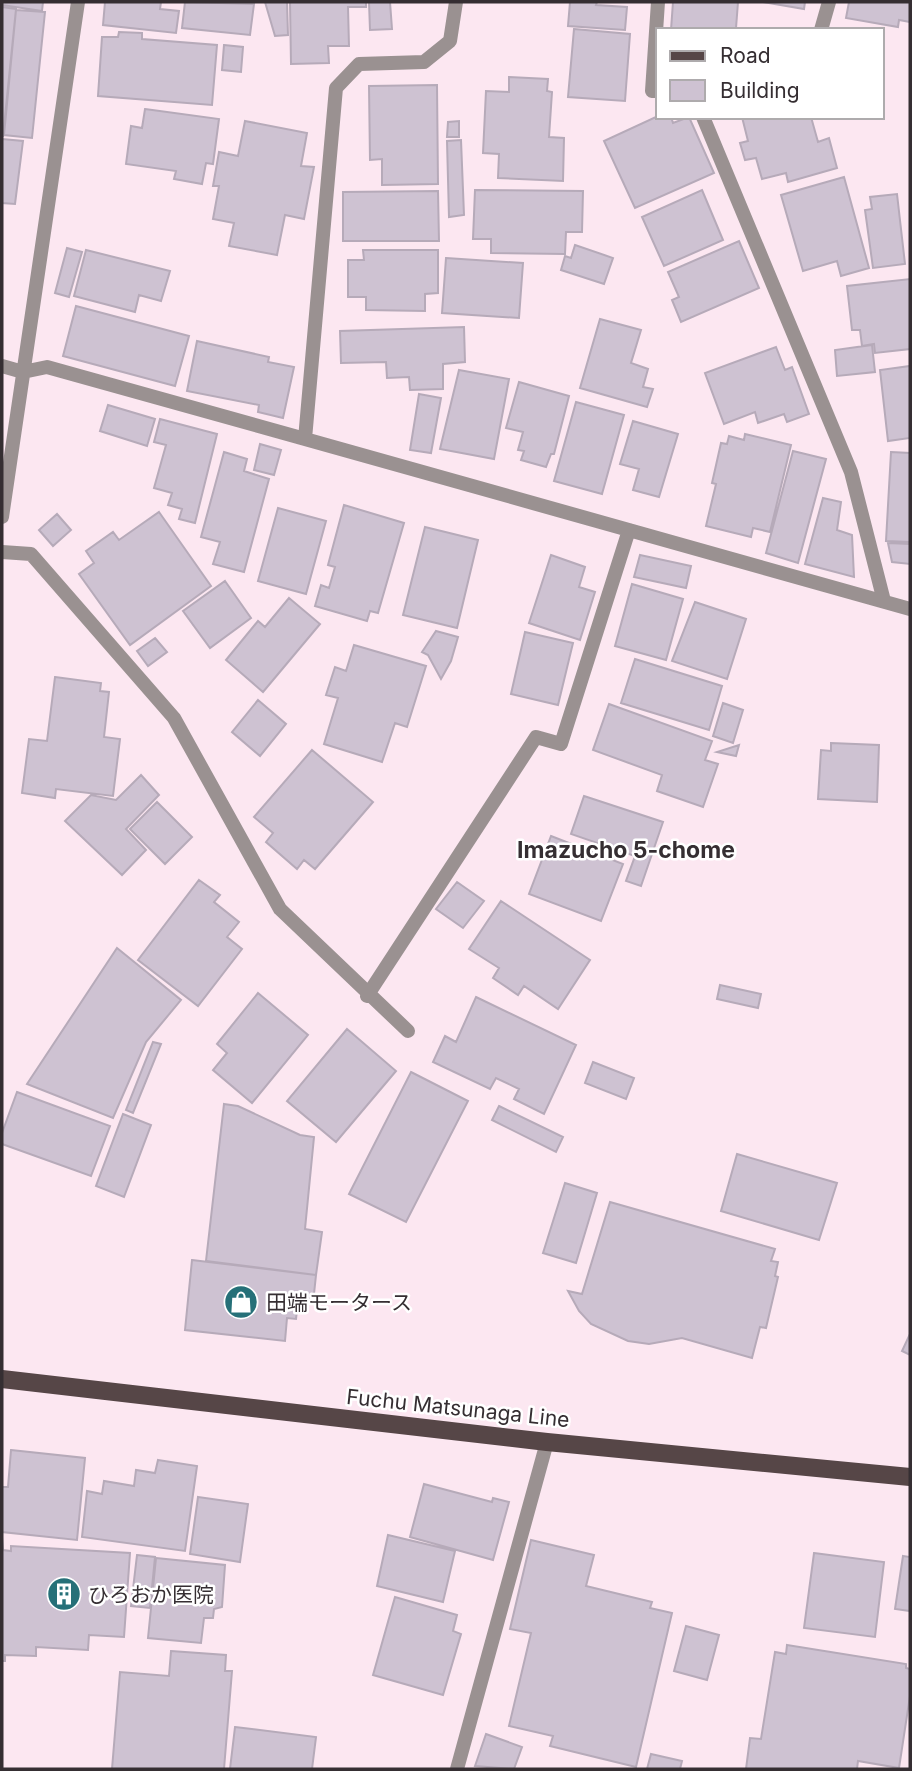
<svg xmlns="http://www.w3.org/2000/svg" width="912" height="1771" font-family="Inter,'Noto Sans JP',sans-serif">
  <rect width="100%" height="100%" fill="#fce7f1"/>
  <path fill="#cec2d2" stroke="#b6aab9" stroke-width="2" d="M2,2H43L42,11L2,5Z
    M105,2H161L160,9L179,11L176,33L103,25Z
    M185,2L254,4L250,35L182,28Z
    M265,2H287L288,35L275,36Z
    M290,2H366V7H348L349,46H328L329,63L291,64Z
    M369,2H390L392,29L370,30Z
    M570,2H597L596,5L627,7L625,30L568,26Z
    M673,2H738L736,28L671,30Z
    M763,2H805L804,9Z
    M849,2H910V22L899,20L898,27L846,18Z
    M2,7L16,9L3,136H2Z
    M16,10L45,12L32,138L4,135Z
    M574,29L630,34L625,101L568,97Z
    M119,32L142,33V39L217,45L212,105L98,96L102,37H118Z
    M224,45L243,47L241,72L222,70Z
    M509,77L548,79L547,91L552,92L549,137L564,138L563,181L498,178L499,154L483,153L486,91L509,92Z
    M437,85L438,184L382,185V159L370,160L369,86Z
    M145,109L219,119L213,164L206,163L202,184L174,179L176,171L126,164L131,126L142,128Z
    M658,116L671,117L673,123L689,117L714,173L635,208L604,141Z
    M742,117H811L818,142L829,138L837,168L788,182L786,173L762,179L756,158L745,160L740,143L748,141Z
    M245,121L307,133L301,166L314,167L304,219L285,215L277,255L229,246L234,223L213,219L219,186H213L219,152L238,156Z
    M459,121V137H447L448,122Z
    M2,139L23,141L15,204L2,203Z
    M461,140L464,215L449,217L447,141Z
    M844,177L869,268L841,276L837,261L803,271L781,195Z
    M475,190L583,191L582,232H566L565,254L491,253V239H473Z
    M702,190L723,240L664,266L642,217Z
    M438,191L439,241H343V192Z
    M897,194L905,264L873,268L865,210L872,209L870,197Z
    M739,241L759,288L681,322L672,300L679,297L668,272Z
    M575,245L613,258L604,284L561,270L565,256L571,258Z
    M67,248L82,252L69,297L55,293Z
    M86,250L170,271L161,301L139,295L135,312L74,296Z
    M363,250H438V293L425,294V311L366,310V297H348V260H364Z
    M446,258L523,263L519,318L442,313Z
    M910,279V349L875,353L874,344L862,346L860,330H852L847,286Z
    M76,306L189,336L175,386L63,356Z
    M600,319L641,330L631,363L648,369L643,387L653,389L647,407L580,388Z
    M464,327L465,362L443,364V389L410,390L409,377L387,378L386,362L341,363L340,331Z
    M197,341L269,357L268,362L294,367L283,418L258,412L259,405L187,391Z
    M872,345L875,372L837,376L835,350Z
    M776,347L785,370L792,367L809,414L787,422L784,414L758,423L755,412L724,424L705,373Z
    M910,366V438L888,441L880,370Z
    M459,370L509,379L494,459L440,449Z
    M519,382L569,396L554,454H551L546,467L521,460L524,451L518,450L523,432L506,428Z
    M419,394L441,398L431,453L410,450Z
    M576,402L624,415L602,494L554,481Z
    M108,405L155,419L147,446L100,431Z
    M160,419L217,434L195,523L179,519L182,509L168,505L172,493L154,488L166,445L154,442Z
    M633,421L678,434L659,497L633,490L639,469L620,464Z
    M745,434L791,445L770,532L753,528L751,537L706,526L716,484L712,483L721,443L727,444L729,436L744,440Z
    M260,444L281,450L274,475L254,470Z
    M793,451L826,459L798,563L766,553Z
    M224,452L247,459L244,471L269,479L244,572L213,564L220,542L201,537Z
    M891,452L910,453V542L886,541Z
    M823,498L841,502L837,530L852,535L854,577L805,564Z
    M344,505L404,523L378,613L370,611L367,621L315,606L321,585L329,588L335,567L328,565Z
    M278,508L326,521L306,594L258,581Z
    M159,512L211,586L130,645L79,574L94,563L86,551L113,532L119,540Z
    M57,514L71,530L53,546L39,530Z
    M425,527L478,540L457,628L403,615Z
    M888,543L910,544V564L892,562Z
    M551,555L585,567L579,587L595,592L580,640L529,623Z
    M640,555L691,566L686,588L634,577Z
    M225,581L251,618L210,648L183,611Z
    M632,584L683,599L666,660L615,646Z
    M289,598L320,624L263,692L226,660L258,621L265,627Z
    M695,602L746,619L727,679L672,661Z
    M436,631L458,637L451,661L441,679L428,655L422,652Z
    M525,632L573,643L558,705L511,694Z
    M155,638L167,652L148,666L137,651Z
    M354,645L426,666L407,727L395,723L382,762L324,744L338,698L326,695L335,667L346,671Z
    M635,659L722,686L709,730L621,703Z
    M55,677L101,683L100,691L109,692L104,737L120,739L113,796L56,789L55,798L22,793L29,739L47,741Z
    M258,700L286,724L260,756L232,732Z
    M723,703L743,710L733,743L713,736Z
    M609,704L712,741L705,760L718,764L703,807L657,791L662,775L593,750Z
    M831,743L879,745L877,802L818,799L821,750L831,751Z
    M739,745L736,756L717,752Z
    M312,750L373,802L315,869L304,860L297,869L266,842L273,833L254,817Z
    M141,775L159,795L126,829L146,850L122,875L65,821L91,795L116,800Z
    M584,796L663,822L641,886L626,881L635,856L571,834Z
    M157,802L192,837L165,864L130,829Z
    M551,836L623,864L601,921L529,894Z
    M199,880L220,895L214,902L239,922L227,937L242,949L198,1006L138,960Z
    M457,882L484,901L463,928L436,909Z
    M501,901L590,960L558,1009L524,986L518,995L493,978L499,968L469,949Z
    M117,948L181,1000L146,1042L113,1118L27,1084Z
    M720,985L761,994L758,1008L717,999Z
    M258,993L308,1035L252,1103L213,1070L227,1053L217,1044Z
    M476,997L576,1045L544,1114L514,1099L519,1089L496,1078L490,1089L433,1062L445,1036L456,1042Z
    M347,1029L396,1071L336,1142L287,1101Z
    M153,1042L161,1044L133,1113L126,1110Z
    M593,1062L634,1078L626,1099L585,1083Z
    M411,1072L468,1101L406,1222L349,1194Z
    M17,1092L110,1126L91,1176L2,1144V1133Z
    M224,1104L238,1106L300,1135L314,1137L305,1229L322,1232L316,1275L206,1261Z
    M499,1106L563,1137L556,1152L492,1120Z
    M123,1114L151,1125L124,1197L96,1186Z
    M737,1154L837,1183L819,1240L721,1211Z
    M565,1183L597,1193L576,1263L543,1253Z
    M610,1202L775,1249L771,1261L778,1262L775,1276L778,1277L766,1328L760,1327L752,1358L682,1338L649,1344L628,1341L591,1324L579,1311L568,1291L582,1294Z
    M192,1260L316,1275L313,1303L298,1301L296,1319L287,1318L285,1341L185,1330Z
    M910,1334V1355L902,1351Z
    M11,1450L85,1458L77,1540L2,1532V1487H8Z
    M158,1460L197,1466L185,1551L82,1537L87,1491L102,1494L104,1481L134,1486L136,1470L155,1473Z
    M424,1484L492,1502L493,1498L509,1502L493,1560L410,1537Z
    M198,1497L248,1504L240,1562L190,1554Z
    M388,1535L455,1551L443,1602L377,1586Z
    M2,1537L3,1550L11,1551V1546L130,1553L124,1637L89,1635L88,1650L36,1647V1656L5,1655V1661H2Z
    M531,1540L594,1555L586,1586L652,1602L650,1608L672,1613L636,1767L550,1746L553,1736L509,1726L531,1633L510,1629Z
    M814,1553L884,1562L875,1637L804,1628Z
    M137,1555L155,1557L150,1608L131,1606Z
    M903,1556L910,1557V1611L895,1609Z
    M156,1558L225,1565L222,1607L214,1609L213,1618H204L201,1643L148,1638Z
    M395,1597L457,1615L453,1631L461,1634L443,1695L373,1675Z
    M686,1626L719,1635L707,1680L674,1671Z
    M787,1645L906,1664V1668L910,1669V1696L899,1768L858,1761L857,1769H746L750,1738L761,1739L775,1652L786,1654Z
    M171,1651L226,1655L225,1671H232L224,1769H112L120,1672L169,1676Z
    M235,1727L316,1737L312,1769H230Z
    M486,1734L522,1747L514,1769L475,1766Z
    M651,1754L682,1761L680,1769H647Z"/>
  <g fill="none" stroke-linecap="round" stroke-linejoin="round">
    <path stroke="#9a9191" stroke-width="14" d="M456,2L450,41L424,62L359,64L336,88L305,439L910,609
      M658,2L652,91H658
      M821,30L829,2
      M703,117L851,472L884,601
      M2,366L23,372L47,367L305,439
      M2,517L78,2
      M2,552L31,554L174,718L280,909L408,1031
      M367,996L536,737L561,744L629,530
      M457,1769L547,1442"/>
    <path stroke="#564647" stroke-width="18" d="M2,1379L547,1442L910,1477"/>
  </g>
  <defs>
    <g id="shop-disc" transform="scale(1.75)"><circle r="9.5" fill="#267078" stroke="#fff"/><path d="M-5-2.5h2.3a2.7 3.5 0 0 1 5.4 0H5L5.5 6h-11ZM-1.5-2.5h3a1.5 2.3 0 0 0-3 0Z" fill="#fff"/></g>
    <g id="building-disc" transform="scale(1.75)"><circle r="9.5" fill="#267078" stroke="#fff"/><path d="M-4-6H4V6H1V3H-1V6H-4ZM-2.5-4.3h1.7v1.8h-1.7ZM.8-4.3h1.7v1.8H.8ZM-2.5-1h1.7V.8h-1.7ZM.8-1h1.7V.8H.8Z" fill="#fff"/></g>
  </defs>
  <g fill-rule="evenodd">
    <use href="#shop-disc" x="241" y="1302"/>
    <use href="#building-disc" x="64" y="1594"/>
  </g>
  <g text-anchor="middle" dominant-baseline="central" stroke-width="5" stroke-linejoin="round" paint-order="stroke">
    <g font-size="21" fill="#352e32" stroke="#fff" text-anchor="start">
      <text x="266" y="1302">田端モータース</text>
      <text x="88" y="1594">ひろおか医院</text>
    </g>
    <g font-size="21" fill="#352e32" stroke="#fff">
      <text transform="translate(458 1408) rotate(6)">Fuchu Matsunaga Line</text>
    </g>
    <g font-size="23" font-weight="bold" fill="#352e32" stroke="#fff">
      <text x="626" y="850">Imazucho 5-chome</text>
    </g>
  </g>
  <rect width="912" height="1771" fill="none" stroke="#352e32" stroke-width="7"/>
  <rect x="656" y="28" width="228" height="91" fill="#ffffff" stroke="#aeabad" stroke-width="2"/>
  <rect x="670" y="51" width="35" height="10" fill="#564647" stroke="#aeabad" stroke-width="2"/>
  <text x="720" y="63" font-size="21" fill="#352e32">Road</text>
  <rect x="670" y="80" width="35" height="21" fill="#cec2d2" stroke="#aeabad" stroke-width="2"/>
  <text x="720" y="98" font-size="21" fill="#352e32">Building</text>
</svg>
